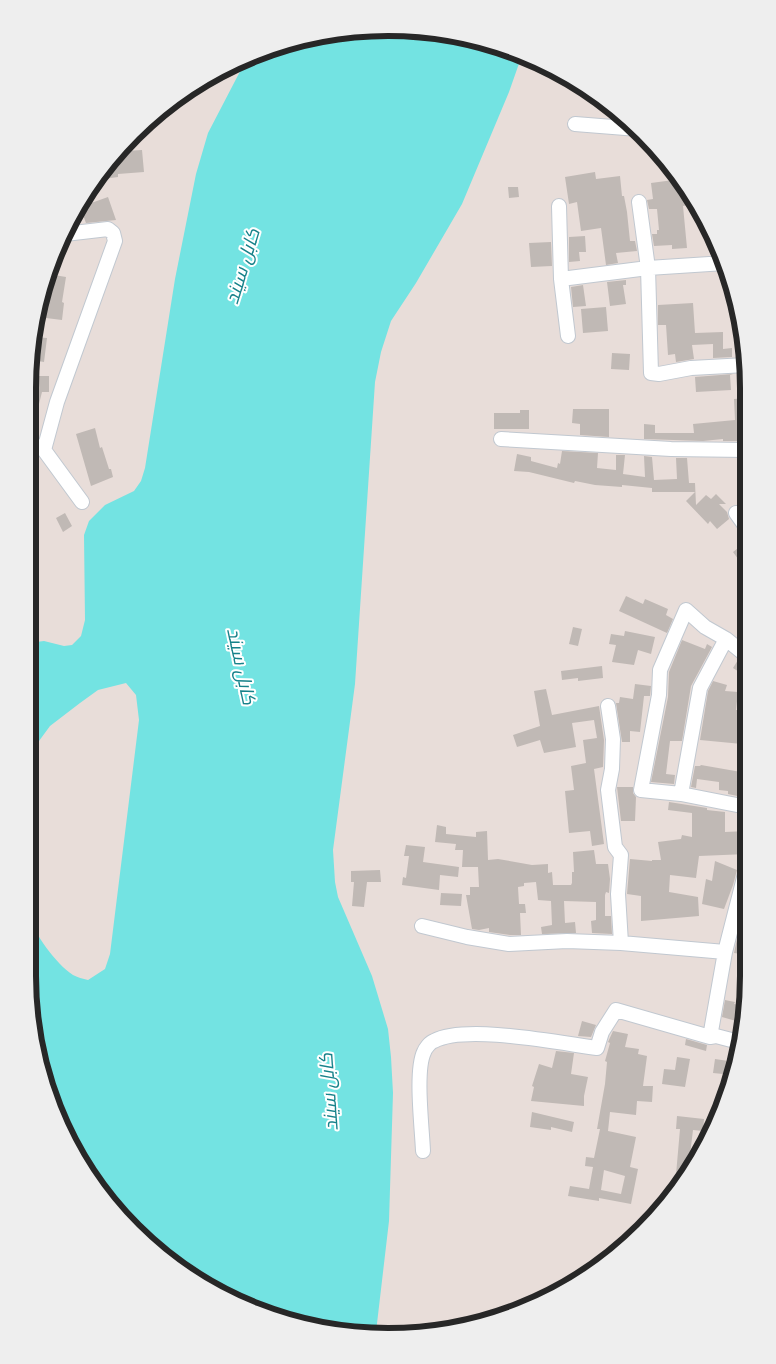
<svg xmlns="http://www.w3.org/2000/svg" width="776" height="1364" font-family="'Noto Sans',Cairo,sans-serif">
  <rect width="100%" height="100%" fill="#e8ddd9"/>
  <path fill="#73e3e2" d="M365,28L435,31L504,47L522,55L509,92L462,204L416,283L391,321L381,352L375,382L355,684L333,850L335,882L338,897L372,976L388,1029L391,1057L393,1093L389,1221L376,1332L294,1324L187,1276L102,1195L47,1092L28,976V915C35,934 55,963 73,975C77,977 83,979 88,980L105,969L110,954L139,720L136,695L126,683L98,690L80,703L50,726L28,756V643L44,641L64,646L72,645L81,636L85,620L84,535L89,521L105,505L134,491L141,481L145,468L175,279L196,174L208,133L247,58L295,40Z"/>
  <path fill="#c0b9b5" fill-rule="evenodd" d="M126,142V151L142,150L144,172L118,174V177L96,180L117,150Z
    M595,172L596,179L620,176L622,196H624L627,212L630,241H635L637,251L616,253L618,263L606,265L601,228L581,231L577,202L569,204L565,177Z
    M681,179L684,183L687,205L683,206L687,248L672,249V245L654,246L652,234H657V230H659L657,209H649L647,200L653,199L651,183Z
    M508,187H518L519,197L509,198Z
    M108,197L116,220L86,223L80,207Z
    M585,236L586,252H579L580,261L569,262V237Z
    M551,242L552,266L531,267L529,243Z
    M48,274L66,277L62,302L64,303L62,320L38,317L41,291Z
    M626,280V285H623L626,304L610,306L607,282Z
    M583,285L586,306L573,307L571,287Z
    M693,303L695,333L723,332V349L732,348V357L713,358V344L692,345L694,359L676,362L675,354L668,355L666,325H658V305Z
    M606,307L608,331L583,333L581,309Z
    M34,337L47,338L44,362L32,360Z
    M612,353L630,354L629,370L611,369Z
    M733,374L730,375L731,390L696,392L695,377Z
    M34,376H49V392H42L35,420L28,419V400L34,401Z
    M746,398V441H723V439L703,441L644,439V424L655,425V433H694L693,424L735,420L734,399Z
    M573,409H609V437L580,435V424L572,423Z
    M520,410H529V429H494V413H520Z
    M95,428L100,448L102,447L109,469H111L113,477L91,486L76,434Z
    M562,451L598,453L597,468L616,470V455H625L623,474L645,477L644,456L652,457L654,480L677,479L676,458H687L689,483H695L696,505L706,495L711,499L716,494L726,504H719L727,512L729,519L717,529L710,521L708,524L686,501L695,492H652V488L622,485V487L595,485L575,481L574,483L529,472L514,471L517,454L531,457V461L557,468L558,463L560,464Z
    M65,513L72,526L63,532L56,518Z
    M746,542V570L733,552Z
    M626,596L643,604L645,599L668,609L666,615L673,619L667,633L619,611Z
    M573,627L582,629L578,646L569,644Z
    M625,631L655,637L651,654L638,650L634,665L612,662L616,645L609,644L611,634L624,636Z
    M682,640L705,649L707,644L712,647L691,686L682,741H670L666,774L675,775L674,784L651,782L668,697L669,672Z
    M738,660L747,665V677L733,668Z
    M602,666L603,678L578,681V678L562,680L561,671Z
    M713,681L727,685L725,691L738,692L736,710H738L740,716L741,721H743L742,744L700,740L708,691Z
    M635,684L651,686L650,696H644L640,732L630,731V742H622L616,703H619L620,697L633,699Z
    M546,689L552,715L599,706L604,740L603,767L594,769L604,844L592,846L590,831L569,833L565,791L574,790L571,766L586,763L583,740L597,738L594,720L572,723L576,747L544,753L540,740L517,747L513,735L540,726L534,691Z
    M701,765L741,772V776H747V798L728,794V791L719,790V782L697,779L696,788L691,787L695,766H700Z
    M617,787H633V793L636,797L635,821H621Z
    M669,802L707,808V810L725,812V832L747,831V854L699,856L696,878L670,875L669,892L698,897L699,916L641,921V896L627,894L630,859L652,861V860H661L658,842L681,839L682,835L692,837V813L668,810Z
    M437,825L446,827V834L476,837V832L487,831L488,860L498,859L532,865L548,864V873L552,872L553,885H571L572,883V872H574L573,852L594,850L596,864H608L610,879L609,893L606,892L605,895V916H611L612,934L592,933L591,921L596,920V902L564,901L565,923L575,922L576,933L542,934L541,927L552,925L551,901L538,900L536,882L524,883V886L518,887L519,904H525L526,913H520L521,935H510L489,932V928L479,930L472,929L466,895H470V887H479L478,867H462L463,850H455L456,844L435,842Z
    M406,845L425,847L423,862L459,867L458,877L440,875L439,890L402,885L403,877L406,878L409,856H404Z
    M715,861L737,870L733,885L724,909L702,904L706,879L712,881Z
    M380,870L381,882H367L364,907L352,906L354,882H351V871Z
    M441,893L462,894L461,906L440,905Z
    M737,939L744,940L742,946L748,947V955L734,953Z
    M725,1000L735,1002L734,1004L746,1006L743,1023L722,1017Z
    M582,1021L596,1025L591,1037L578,1036Z
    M613,1031L628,1034L625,1047L639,1049L638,1054L647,1056L643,1086H653L652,1102L637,1101L636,1115L610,1112L608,1131L636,1137L630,1167L638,1169L631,1204L599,1198V1201L568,1196L570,1186L589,1189L593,1167L585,1166L586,1157L594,1158L600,1129H597L605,1084L607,1062L605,1061L610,1043L608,1042ZM604,1170L625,1176L621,1194L601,1190Z
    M686,1039L707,1045L706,1051L685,1045Z
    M556,1051L574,1053L571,1074L588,1077L584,1096V1106L531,1101L534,1087L532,1086L539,1064L552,1068Z
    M677,1057L690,1059L685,1087L662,1084L664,1069L675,1070Z
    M715,1059L735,1062L733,1075L713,1073Z
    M532,1112L574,1122L572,1132L551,1127V1130L530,1127Z
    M677,1116L704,1119L703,1131L693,1130L688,1171L675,1186L680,1129H676Z"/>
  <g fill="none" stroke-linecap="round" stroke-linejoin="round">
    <g stroke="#c1c8d0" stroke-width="16">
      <path id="minor" d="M575,124L638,129
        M639,202L648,268L651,373L659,374L691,368L746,365
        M559,206L561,279L568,336
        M561,279L648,268L725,263
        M741,322L746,363
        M501,439L671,449L746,450
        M28,441L44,450L82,502
        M44,450L57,402L115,241L113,233L108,229L65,234
        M736,513L746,527
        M747,656L726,639L705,627L686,610L660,670L659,695L641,790L681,794L747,807
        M745,700L747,710
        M608,706L613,739L612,769L608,790L615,847L621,855L618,894L621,943
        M681,794L700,688L726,639
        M422,926L467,937L509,944L567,941L621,943L725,952
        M710,1037L725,952L747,866
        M423,1151C422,1127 415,1071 424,1052C425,1049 430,1042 434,1041C466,1024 559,1043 597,1048L602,1032L616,1010L710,1037L716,1036L739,1042"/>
    </g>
    <use href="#minor" stroke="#fff" stroke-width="14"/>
  </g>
  <g text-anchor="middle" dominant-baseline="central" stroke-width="4" stroke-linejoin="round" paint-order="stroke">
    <g font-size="19" font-style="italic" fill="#17828a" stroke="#fff">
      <text transform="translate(242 266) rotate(-73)">کابل سيند</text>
      <text transform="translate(242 666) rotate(78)">کابل سيند</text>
      <text transform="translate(328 1092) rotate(-94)">کابل سيند</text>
    </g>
  </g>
  <path d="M0 0H776V1364H0ZM388 36H388A352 352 0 0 1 740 388V976A352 352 0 0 1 388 1328H388A352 352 0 0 1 36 976V388A352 352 0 0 1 388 36Z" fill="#eee" fill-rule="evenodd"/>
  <path fill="none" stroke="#272727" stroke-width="6" d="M388 36H388A352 352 0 0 1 740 388V976A352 352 0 0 1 388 1328H388A352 352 0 0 1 36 976V388A352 352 0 0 1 388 36Z"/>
</svg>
